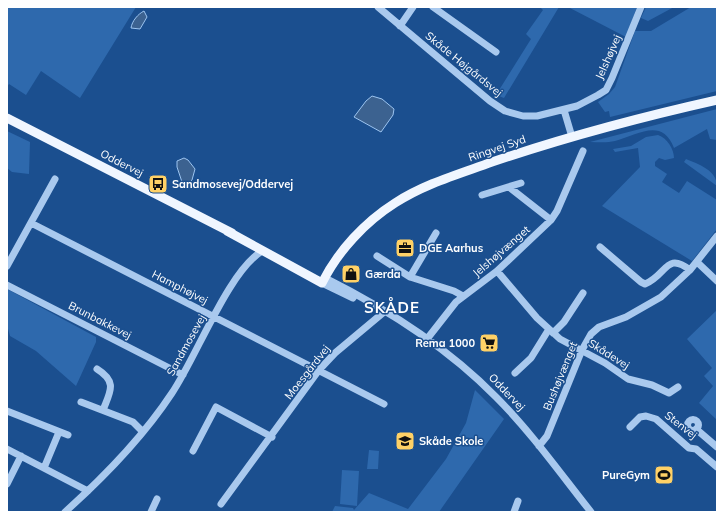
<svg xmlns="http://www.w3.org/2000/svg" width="724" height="519" font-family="Mulish,sans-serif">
  <rect width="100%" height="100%" fill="#1b4f8f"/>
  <path fill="#2e69ad" d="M7,7H136L80,98L41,71L26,95L9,84L7,87Z
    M540,7H559L504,98L496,95L531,39L526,34L543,10Z
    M568,7H637L626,37Z
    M646,7H674L648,21L641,18Z
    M691,7H717V91L610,117L609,111L605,112L598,102L609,94L615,87L635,31H651Z
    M717,109V140L710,139L707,129L674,148C662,117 638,135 615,141C607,143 598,142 590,142Z
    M7,131L30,142L29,174L12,172L7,168Z
    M658,135C667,138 674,149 674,158L665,160L659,158L655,162V166L667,174L662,182L679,193L687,181L717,200V229L692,261L602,206L640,167L638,148L615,152L613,149L631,146L646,137Z
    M686,159C698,164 717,170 717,186L684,162Z
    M7,289L96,337V342L76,386L36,351L10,336L7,325Z
    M717,310V420L699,403L713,386L704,376L712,368L687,339Z
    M475,390L504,419L439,512H332L335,506L353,508L354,510L369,493L408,509L446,459L466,423Z
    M369,450L379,451L378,469H367Z
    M342,470L359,471L357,506L340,504Z"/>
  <path fill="#3c6290" stroke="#9cc4f0" d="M144,11L147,17L140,29L131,28C132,21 138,14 144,11Z
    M372,96L382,99L394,109L393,115L381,132L354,117L366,101Z
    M184,158L188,160L195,169L192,180L188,184L182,182L177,167V161Z"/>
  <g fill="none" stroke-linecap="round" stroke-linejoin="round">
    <path stroke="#a9c9ee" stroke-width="7" d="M378,7L490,101L505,111L523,116H537L577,106L598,95L606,90L612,78L641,7
      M433,7L496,52
      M400,26L413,7
      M564,110L572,137
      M509,187L551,220
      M482,195L521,183
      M31,223L384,404
      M600,247L641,282L645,284C667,275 666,251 690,270
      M377,256L410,277L454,291L463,296
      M697,262L717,281
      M7,266L55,179
      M497,271L537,318L560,339L605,363L628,379L652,385L669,393L678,387
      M410,277L436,233
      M325,278C385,308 449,349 496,397C531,432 560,473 591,512
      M322,283L353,298
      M7,285L183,375
      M553,333L564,322L583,293
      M427,339L456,302L497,271L551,220L557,211L583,151
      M97,369C118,382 110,392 103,410
      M515,373L531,358L549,329
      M81,402L133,422L143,432
      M7,411L68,435
      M687.5 425a5.5 5.5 0 1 1 11 0a5.5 5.5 0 1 1-11 0Z
      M630,427L640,417L646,416L656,419L689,448L696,449L717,467
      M696,429L717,447
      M539,446L547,436L582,350L591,334L599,327L626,317L661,297L690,270L717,236
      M7,449L88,491
      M193,451L216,407L272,437
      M44,468L59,432
      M7,484L21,456
      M221,504L319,370L335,353L384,312
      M65,512C104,477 143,437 172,393C197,356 228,272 262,251
      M151,512L157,499
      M514,512L518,501"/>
    <path stroke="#f0f6ff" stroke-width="9" d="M7,118L232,233
      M227,231L322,283C338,251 365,222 395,203C424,184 459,174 492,162C566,137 641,117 717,100"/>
  </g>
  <defs>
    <g id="bus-square" transform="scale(1)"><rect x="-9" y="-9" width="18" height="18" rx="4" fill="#ffd166" stroke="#1b4f8f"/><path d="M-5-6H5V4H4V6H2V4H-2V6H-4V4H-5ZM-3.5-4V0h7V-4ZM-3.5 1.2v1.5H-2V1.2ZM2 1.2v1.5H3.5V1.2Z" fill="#111"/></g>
    <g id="office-square" transform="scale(1)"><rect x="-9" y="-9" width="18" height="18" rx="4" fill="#ffd166" stroke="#1b4f8f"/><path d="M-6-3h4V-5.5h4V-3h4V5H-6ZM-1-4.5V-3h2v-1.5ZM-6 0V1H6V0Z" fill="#111"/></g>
    <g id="shop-square" transform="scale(1)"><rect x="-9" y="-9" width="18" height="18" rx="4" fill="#ffd166" stroke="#1b4f8f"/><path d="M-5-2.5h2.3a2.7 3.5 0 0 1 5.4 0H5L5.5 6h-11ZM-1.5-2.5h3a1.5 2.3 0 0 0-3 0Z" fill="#111"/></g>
    <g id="supermarket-square" transform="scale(1)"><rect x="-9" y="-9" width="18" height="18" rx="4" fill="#ffd166" stroke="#1b4f8f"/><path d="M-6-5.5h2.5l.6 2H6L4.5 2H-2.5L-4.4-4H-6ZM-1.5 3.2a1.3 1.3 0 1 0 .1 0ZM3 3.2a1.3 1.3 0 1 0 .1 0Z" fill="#111"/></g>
    <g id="school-square" transform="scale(1)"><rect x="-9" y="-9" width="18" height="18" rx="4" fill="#ffd166" stroke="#1b4f8f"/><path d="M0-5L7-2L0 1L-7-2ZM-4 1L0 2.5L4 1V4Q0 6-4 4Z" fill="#111"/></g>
    <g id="stadium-square" transform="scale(1)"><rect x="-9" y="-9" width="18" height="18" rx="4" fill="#ffd166" stroke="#1b4f8f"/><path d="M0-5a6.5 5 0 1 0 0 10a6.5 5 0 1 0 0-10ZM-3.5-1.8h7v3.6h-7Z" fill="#111"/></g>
  </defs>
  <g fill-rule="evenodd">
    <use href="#bus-square" x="158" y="184"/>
    <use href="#office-square" x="405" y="248"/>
    <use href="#shop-square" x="351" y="274"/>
    <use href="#supermarket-square" x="489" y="343"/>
    <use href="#school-square" x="405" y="441"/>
    <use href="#stadium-square" x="664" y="475"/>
  </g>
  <g text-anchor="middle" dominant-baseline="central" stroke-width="3" stroke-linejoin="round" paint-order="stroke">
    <g font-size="11" fill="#fff" stroke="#1b4f8f">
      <text transform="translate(608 57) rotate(-66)">Jelshøjvej</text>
      <text transform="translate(464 64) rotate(39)">Skåde Højgårdsvej</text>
      <text transform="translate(497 148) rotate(-19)">Ringvej Syd</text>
      <text transform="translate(122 163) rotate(27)">Oddervej</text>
      <text transform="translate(501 251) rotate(-41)">Jelshøjvænget</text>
      <text transform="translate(180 287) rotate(27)">Hamphøjvej</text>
      <text transform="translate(100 320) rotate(27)">Brunbakkevej</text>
      <text transform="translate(186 345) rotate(-61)">Sandmosevej</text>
      <text transform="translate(609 354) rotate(32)">Skådevej</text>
      <text transform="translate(307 372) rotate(-52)">Moesgårdvej</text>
      <text transform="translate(560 376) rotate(-68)">Bushøjvænget</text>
      <text transform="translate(507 392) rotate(46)">Oddervej</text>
      <text transform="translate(681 425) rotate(38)">Stenvej</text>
    </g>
    <g font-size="11" font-weight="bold" fill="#fff" stroke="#1b4f8f" text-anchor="start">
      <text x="172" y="184">Sandmosevej/Oddervej</text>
      <text x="419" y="248">DGE Aarhus</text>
      <text x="365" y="274">Gærda</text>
      <text x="475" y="343" text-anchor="end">Rema 1000</text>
      <text x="419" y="441">Skåde Skole</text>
      <text x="650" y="475" text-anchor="end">PureGym</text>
    </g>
    <g font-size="15" font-weight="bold" letter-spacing="1" fill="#fff" stroke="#1b4f8f">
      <text x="392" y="307">SKÅDE</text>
    </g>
  </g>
  <rect width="724" height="519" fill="none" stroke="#ffffff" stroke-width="16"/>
</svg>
